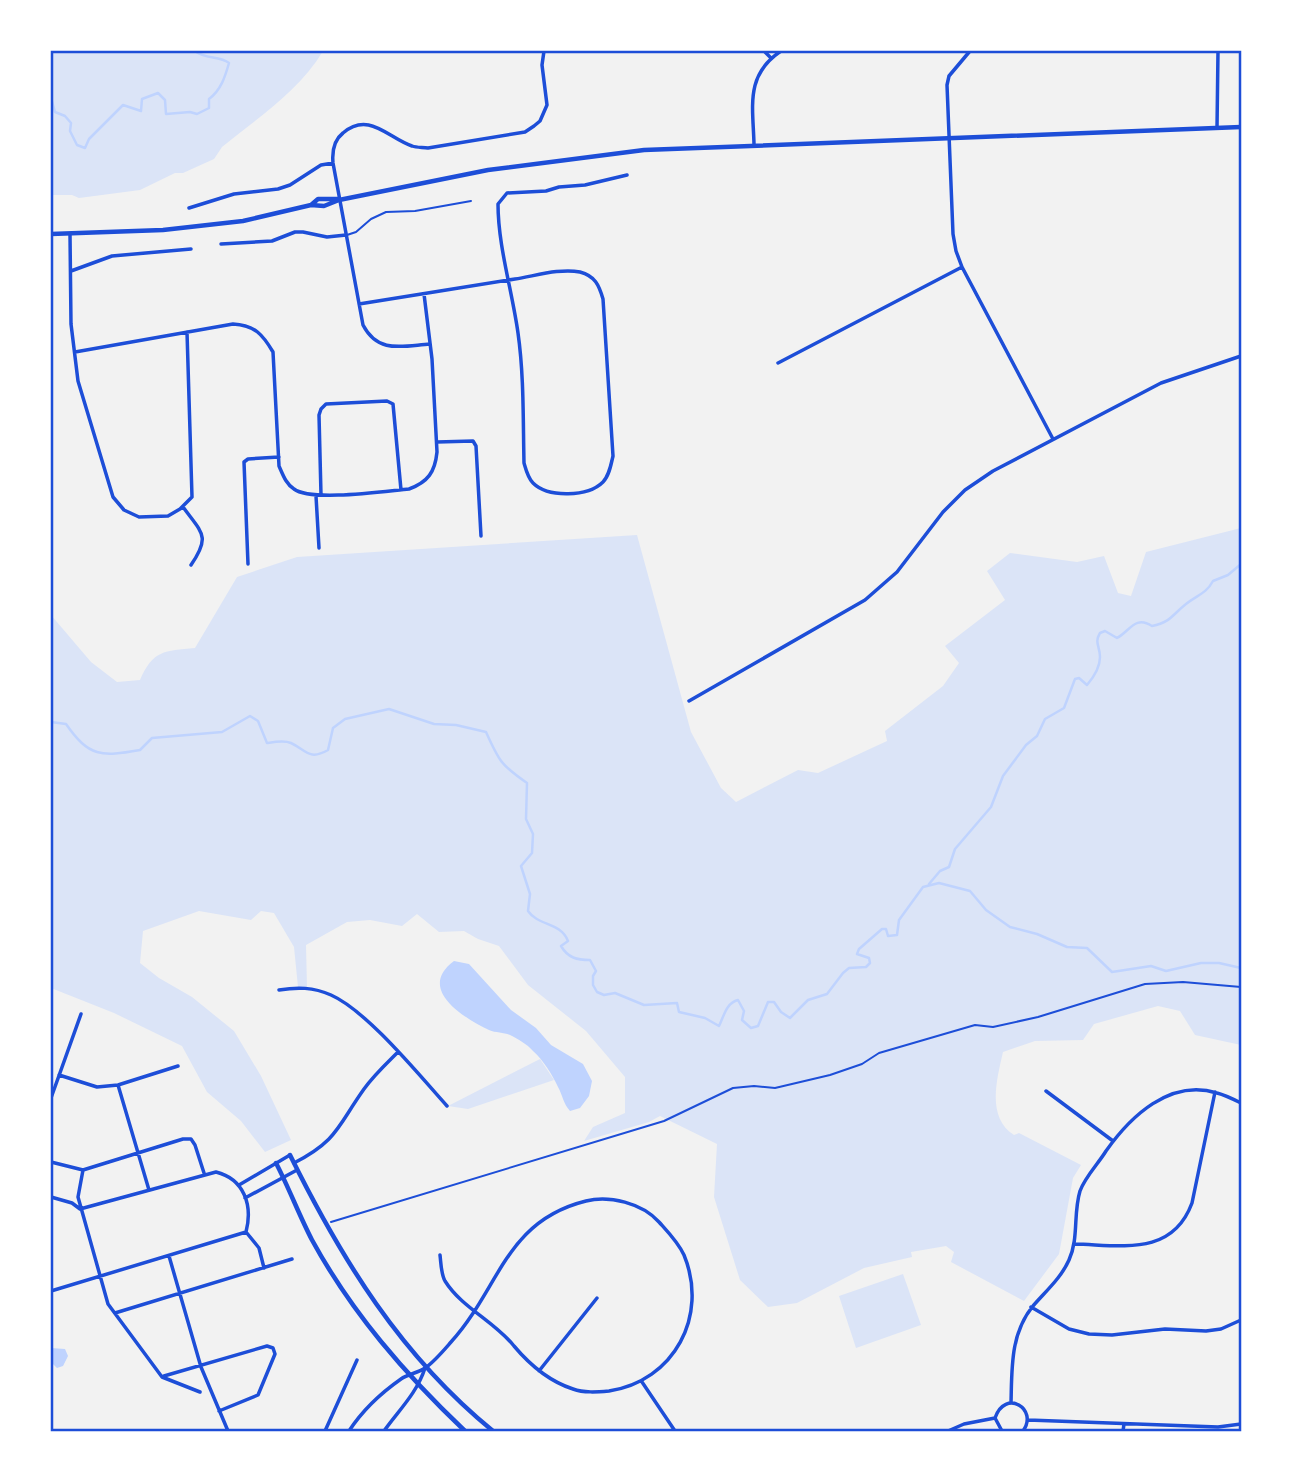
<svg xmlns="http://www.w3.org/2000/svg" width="1292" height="1482" font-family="'IBM Plex Sans',sans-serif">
  <rect width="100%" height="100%" fill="#f2f2f2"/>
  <path fill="#dbe4f7" d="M51,51H323C299,91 259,117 222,147L214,159L183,173H175L140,190L79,198L72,195H51Z
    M1241,528V1045L1195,1035L1180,1011L1158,1006L1094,1024L1083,1040L1035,1041L1003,1052C997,1079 986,1117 1014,1135L1019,1133L1081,1165L1073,1178L1059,1254L1024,1301L951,1262L954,1252L946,1246L911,1252L912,1257L864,1268L797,1303L768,1307L740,1280L714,1197L717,1144L660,1116L649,1122L584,1141L593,1127L625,1113V1077L586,1031L528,985L499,946L478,939L464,931L439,932L417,914L402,926L370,920L347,922L306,945L307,988L298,987L294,947L274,913L261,911L251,920L199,911L143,931L140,963L159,978L192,997L234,1031L261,1076L291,1140L265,1152L241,1121L207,1092L182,1046L114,1013L51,988V615L91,662L117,682L140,680C153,650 164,651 195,648L237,577L297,557L637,535L691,732L721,788L736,802L798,770L818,773L887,741L885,731L943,686L959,663L945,646L1005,600L987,571L1010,553L1077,562L1104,556L1118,593L1131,596L1146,552Z
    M540,1059L554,1080L468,1109L448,1106Z
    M903,1274L921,1325L856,1348L839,1296Z"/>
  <path fill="#bfd3fe" d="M454,961L469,964L511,1010L536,1028L551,1045L583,1064L592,1081L589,1096L580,1108L570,1111C563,1103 563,1096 558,1087C552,1074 543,1060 533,1051C527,1044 518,1039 510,1035C503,1032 496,1033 489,1030C464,1018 416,989 454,961Z
    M51,1348L65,1349L68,1356L63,1366L57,1368L51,1362Z"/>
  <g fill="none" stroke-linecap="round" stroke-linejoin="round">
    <path stroke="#bfd3fe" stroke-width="2.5" d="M51,98L55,112L65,116L71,123L70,131L77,145L85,148L89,139L123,105L141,111L142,99L158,93L165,100L166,114L190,112L197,114L209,108V99C221,90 225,77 229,63C219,55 206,60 195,51
      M51,722L66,724C89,757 101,757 140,750L152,738L222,732L250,716L258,721L267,743C274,742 284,740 291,743C306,750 309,761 328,750L333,728L345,719L389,709L434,724L456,725L486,732C499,761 501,765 527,783L526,819L533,834L532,853L521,866L530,894L528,911C538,926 561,922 568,941L561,946C568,958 577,960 590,960L596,971L593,976V985L597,992L604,995L615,993L644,1005L677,1003L679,1012L705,1018L719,1026C724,1016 726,1003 738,1000L744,1011L742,1020L751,1028L758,1026L768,1002H774L781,1012L790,1018L808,1000L827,994L843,973L849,968L866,967L870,963L869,958L857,954L859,949L882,929H886L888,936L897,935L899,920L923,887L939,883L970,891L986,910L1010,927L1037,934L1067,947L1087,948L1112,972L1151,966L1166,971L1201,963H1219L1241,968
      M929,884L940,871L949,867L955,849L991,807L1003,776L1026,745L1037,736L1045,719L1064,708L1075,679L1079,678L1087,685C1093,678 1100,667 1100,657C1100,646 1094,643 1100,633L1105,631L1117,638C1130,631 1135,615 1152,626C1171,622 1172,615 1186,604C1197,595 1206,594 1213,581L1228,575L1241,564"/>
    <path stroke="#1d4ed8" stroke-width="2" d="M331,1222L664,1121L733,1088L754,1086L775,1088L830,1075L862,1064L879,1053L975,1025L993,1027L1038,1017L1145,984L1183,982L1241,987"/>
    <path stroke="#1d4ed8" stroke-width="2" d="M347,235L356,232L371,219L386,212L415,211L471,201"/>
    <path stroke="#1d4ed8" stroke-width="3.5" d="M764,51L771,58
      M970,51L949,76L947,85L953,234L956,251L962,267L1053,439
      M1217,128L1218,51
      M754,144C753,106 745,75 781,51
      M189,208L234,194L278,189L290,185L321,165L333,163
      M70,234L71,324L78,381L113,497L124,510L139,517L168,516L180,509L192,497L187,332
      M221,244L272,241L295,232H303L327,237L346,235
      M71,271L112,256L191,249
      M359,304C411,296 463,287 515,279C535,276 560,268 580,272C595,276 599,285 603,299L613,456C611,465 609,476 603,482C588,497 548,498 533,483C528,478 526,470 524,463C523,419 524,375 518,333C512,290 498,246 498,204L507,193L546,191L559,187L585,185L627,175
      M430,344C402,346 378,354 363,325L333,163C332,152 334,140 343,133C369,111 388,138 412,146C417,148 423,147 428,148L525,132L534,126L540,121L547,105L542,65L544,51
      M75,352L233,324C255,325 263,335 273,352L279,466C283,475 286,484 294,489C311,502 386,491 409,489C428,482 435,472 437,452L432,359L424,294
      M778,363L962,267
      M437,442L473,441L476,446L481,536
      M321,495L319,415L321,409L326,404L387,401L393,404L401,490
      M316,496L319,548
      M183,507C202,533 211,536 191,565
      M248,564L244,462L248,459L279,457
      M689,701L865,600L897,572L943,512L965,490L993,471L1161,383L1241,356
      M279,990C297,987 313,987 331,995C367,1011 419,1075 447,1106
      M59,1075L97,1087L118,1085L178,1066
      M118,1085L149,1190
      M1046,1091L1113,1141
      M51,1098L81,1014
      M51,1162L83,1170L183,1139H191L195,1145L204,1173
      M294,1163C338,1140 337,1127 364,1089C374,1075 386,1064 398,1052
      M83,1170L78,1197L108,1304L162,1377L200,1392
      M239,1185L290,1155
      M51,1197L72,1203L80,1209L216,1172C244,1179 253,1205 246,1232L51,1291
      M245,1198L297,1170
      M246,1232L259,1248L264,1268
      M1075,1244C1121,1245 1172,1257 1192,1203L1215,1092
      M169,1256L201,1367L228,1431
      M1031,1307L1069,1329L1089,1334L1112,1335L1165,1329L1206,1331L1221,1329L1241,1320
      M115,1313L292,1259
      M539,1371L597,1298
      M164,1376L267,1346L273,1348L275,1354L258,1395L219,1411
      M642,1382L675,1431
      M1011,1403C1012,1369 1010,1334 1033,1306C1046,1291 1061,1278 1069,1260C1079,1238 1073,1214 1080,1191C1085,1177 1098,1164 1106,1151C1130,1117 1170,1078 1217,1093C1225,1095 1233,1099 1241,1103
      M1028,1420L1218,1427L1241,1424
      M325,1431L357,1360
      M349,1431C362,1411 381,1393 401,1379C408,1374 418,1373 425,1368C434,1362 444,1350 451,1342C500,1288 505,1221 586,1201C609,1195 642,1203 659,1222C668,1232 678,1242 684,1255C709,1316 674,1381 609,1391C597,1392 584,1393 573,1389C548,1381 530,1365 514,1346C494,1321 462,1308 445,1281C441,1274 441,1263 440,1255
      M384,1431C399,1410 417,1393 425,1368
      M948,1431L964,1424L995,1418
      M1002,1431L995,1418C1005,1388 1039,1409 1023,1431
      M1123,1431L1124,1424"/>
    <path stroke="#1d4ed8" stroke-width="4.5" d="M311,205L324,206L339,200L488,170L644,150L1241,127
      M51,234L163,230L243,221L311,205L318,199H339
      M290,1155C342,1260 401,1356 493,1431
      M276,1163C289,1188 299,1215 312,1240C352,1313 405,1374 465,1431"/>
  </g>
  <rect width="1292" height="1482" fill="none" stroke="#ffffff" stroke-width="105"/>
  <rect x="52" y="52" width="1188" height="1378" fill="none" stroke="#1d4ed8" stroke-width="2.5"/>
</svg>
